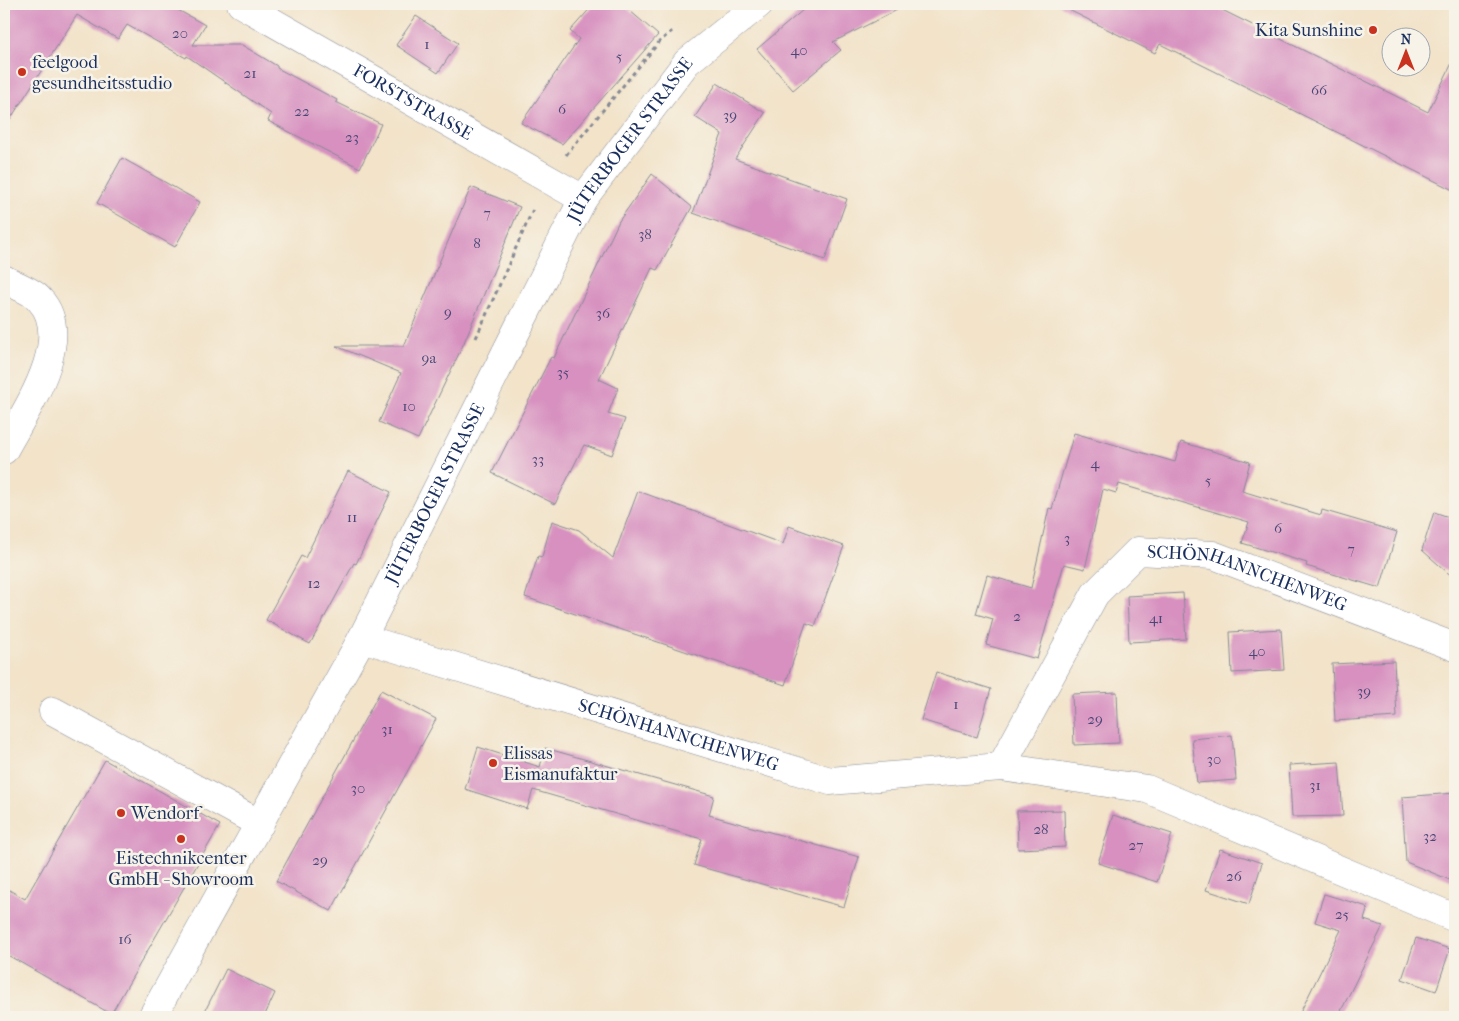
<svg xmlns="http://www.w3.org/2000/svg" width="1459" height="1021" font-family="'IM FELL French Canon',serif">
  <rect width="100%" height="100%" fill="#f7f3e8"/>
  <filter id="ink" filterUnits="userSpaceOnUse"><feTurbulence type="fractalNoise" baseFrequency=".02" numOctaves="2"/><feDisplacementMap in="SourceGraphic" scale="10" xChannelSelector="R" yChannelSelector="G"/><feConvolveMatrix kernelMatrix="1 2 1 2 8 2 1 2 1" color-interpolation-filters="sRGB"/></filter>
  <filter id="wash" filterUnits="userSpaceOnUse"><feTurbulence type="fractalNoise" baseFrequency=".0096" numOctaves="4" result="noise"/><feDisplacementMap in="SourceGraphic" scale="20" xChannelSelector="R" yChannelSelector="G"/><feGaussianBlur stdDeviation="1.12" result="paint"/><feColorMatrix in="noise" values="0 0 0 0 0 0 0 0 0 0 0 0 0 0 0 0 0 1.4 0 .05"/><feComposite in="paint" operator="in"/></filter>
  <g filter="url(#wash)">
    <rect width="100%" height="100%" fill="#f2e3c9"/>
    <g id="blocks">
      <path fill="#d790c0" d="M4,4H167L205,25L193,45H242L277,66V68L337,100L336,102L381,124L360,168L268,121L271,114L187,56L186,58L127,25L118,39L77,15L4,129Z
        M594,4H622L658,35L562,144L521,123L579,39L570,31Z
        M810,4H909L833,42L841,50L793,90L757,49Z
        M1057,4H1210L1428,112L1455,57V191L1160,44L1155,53Z
        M416,16L458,43L438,73L396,45Z
        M717,83L765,113L735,159L847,199L825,260L693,213L722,134L695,117Z
        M122,158L200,202L175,247L97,203Z
        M652,174L692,207L657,270L652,268L599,379L618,388L608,414L625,419L612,455L584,445L555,504L492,473L551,357L554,358L619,221Z
        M471,187L520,207L463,345L418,439L379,422L401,373L336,346H404Z
        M1074,433L1175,462L1181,442L1250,462L1242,491L1321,515L1322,510L1397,532L1380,588L1306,566L1307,563L1242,543L1249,522L1119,484L1116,493L1103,489L1085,569L1064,564L1037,659L986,645L993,619L976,614L987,575L1031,588L1049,508L1052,509Z
        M348,471L391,492L356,564L354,563L310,644L266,620L301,556L305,558Z
        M638,491L783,544L789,526L844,546L815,626L806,623L785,685L525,597L538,556L542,557L552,521L579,530L613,558Z
        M1434,512L1455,519V579L1422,550Z
        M1183,593L1186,639L1129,642L1127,596Z
        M1281,629L1284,670L1232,673L1230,632Z
        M1394,661L1397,717L1335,721L1332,664Z
        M936,672L991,689L977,737L921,720Z
        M381,690L436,719L331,911L276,881Z
        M1117,692L1119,743L1074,745L1072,694Z
        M1232,735L1236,780L1197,783L1192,739Z
        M478,747L540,767L545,748L714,796L709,815L859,857L844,907L694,865L702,839L533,790L527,809L465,789Z
        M105,760L220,825L111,1014L4,953V887L25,899Z
        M1339,762L1343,816L1292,817L1289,765Z
        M1455,793V882L1406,862L1402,797Z
        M1064,810L1065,847L1018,849L1017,811Z
        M1113,815L1172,834L1157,882L1098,863Z
        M1220,849L1262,863L1249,904L1206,890Z
        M1324,894L1368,907L1364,920L1383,926L1338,1017H1298L1341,930L1315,922Z
        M1416,938L1450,949L1436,991L1402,979Z
        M226,969L275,993L264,1017H202Z"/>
    </g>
  </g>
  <g filter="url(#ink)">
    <use href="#blocks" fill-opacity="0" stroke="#868994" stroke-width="1"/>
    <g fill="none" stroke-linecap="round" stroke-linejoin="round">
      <g stroke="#868994" stroke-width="29">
        <g id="minor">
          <path id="s1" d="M241,4L583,199"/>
          <path d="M4,279C14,285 33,291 40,300C76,339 24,413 4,450"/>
          <path id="s2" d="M362,638L830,781L1001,767L1147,789L1455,918"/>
          <path d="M53,711L260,824"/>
          <path id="s3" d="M1001,767L1095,594L1138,551L1213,555L1455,647"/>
        </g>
      </g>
      <g stroke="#868994" stroke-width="29">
        <g id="major">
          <path id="s4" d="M152,1017L362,638L583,199L687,62L759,4"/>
        </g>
      </g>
      <path stroke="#868994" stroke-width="3" stroke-dasharray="4 4" stroke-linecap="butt" d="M566,155L660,41L672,31
        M476,338L534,207"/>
      <use href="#minor" stroke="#fff" stroke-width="28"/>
      <use href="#major" stroke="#fff" stroke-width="28"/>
    </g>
  </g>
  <g fill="#c8321e" stroke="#f7f3e8" stroke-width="2">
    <circle cx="1373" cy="30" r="5"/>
    <circle cx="22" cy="72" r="5"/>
    <circle cx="493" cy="763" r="5"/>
    <circle cx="121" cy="813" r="5"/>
    <circle cx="181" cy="839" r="5"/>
  </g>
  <g text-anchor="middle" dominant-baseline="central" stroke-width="5" stroke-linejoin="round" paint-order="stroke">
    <g font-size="15" fill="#4a4776">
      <text x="180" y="33">20</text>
      <text x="427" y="44">1</text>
      <text x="799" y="50">40</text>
      <text x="619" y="56">5</text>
      <text x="250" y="73">21</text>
      <text x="1319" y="90">66</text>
      <text x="562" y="109">6</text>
      <text x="302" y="111">22</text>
      <text x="730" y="115">39</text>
      <text x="352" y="137">23</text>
      <text x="487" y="213">7</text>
      <text x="645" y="234">38</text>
      <text x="477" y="243">8</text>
      <text x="448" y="312">9</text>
      <text x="603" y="313">36</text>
      <text x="429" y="358">9a</text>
      <text x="563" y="372">35</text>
      <text x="409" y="406">10</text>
      <text x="538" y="459">33</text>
      <text x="1095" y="463">4</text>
      <text x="1208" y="480">5</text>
      <text x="352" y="517">11</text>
      <text x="1278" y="528">6</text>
      <text x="1067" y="538">3</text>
      <text x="1351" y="549">7</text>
      <text x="314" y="583">12</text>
      <text x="1017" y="616">2</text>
      <text x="1156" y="618">41</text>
      <text x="1257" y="651">40</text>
      <text x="1364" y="691">39</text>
      <text x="956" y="704">1</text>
      <text x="1095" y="719">29</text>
      <text x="387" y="729">31</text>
      <text x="1214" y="759">30</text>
      <text x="1315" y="785">31</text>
      <text x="358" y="788">30</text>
      <text x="1041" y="829">28</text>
      <text x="1430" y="836">32</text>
      <text x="1136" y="845">27</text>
      <text x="320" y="860">29</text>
      <text x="1234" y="876">26</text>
      <text x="1342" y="914">25</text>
      <text x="125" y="939">16</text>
    </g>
    <g font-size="18" fill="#1b2f5e" stroke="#f7f3e8" text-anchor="start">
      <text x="1363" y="30" text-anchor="end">Kita Sunshine</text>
      <text x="32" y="62">feelgood<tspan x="32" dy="21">gesundheitsstudio</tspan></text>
      <text x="503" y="753">Elissas<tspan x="503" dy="21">Eismanufaktur</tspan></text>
      <text x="131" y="813">Wendorf</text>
      <text x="181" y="858" text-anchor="middle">Eistechnikcenter<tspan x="181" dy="21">GmbH - Showroom</tspan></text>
    </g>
    <g font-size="18" fill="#1b2f5e" stroke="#f7f3e8">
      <text stroke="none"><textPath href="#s1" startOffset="198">FORSTSTRASSE</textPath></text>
      <text stroke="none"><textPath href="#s4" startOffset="1000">JÜTERBOGER STRASSE</textPath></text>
      <text stroke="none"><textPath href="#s4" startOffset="595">JÜTERBOGER STRASSE</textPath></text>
      <text stroke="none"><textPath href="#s3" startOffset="371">SCHÖNHANNCHENWEG</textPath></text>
      <text stroke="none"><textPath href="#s2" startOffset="331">SCHÖNHANNCHENWEG</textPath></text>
    </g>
  </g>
  <rect width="1459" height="1021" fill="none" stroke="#f7f3e8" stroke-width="20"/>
  <g transform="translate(1406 52)"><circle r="24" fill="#f7f3e8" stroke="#9fa5b1"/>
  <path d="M0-4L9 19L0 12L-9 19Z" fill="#c8321e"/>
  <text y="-8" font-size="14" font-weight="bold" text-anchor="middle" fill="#1b2f5e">N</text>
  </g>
</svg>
